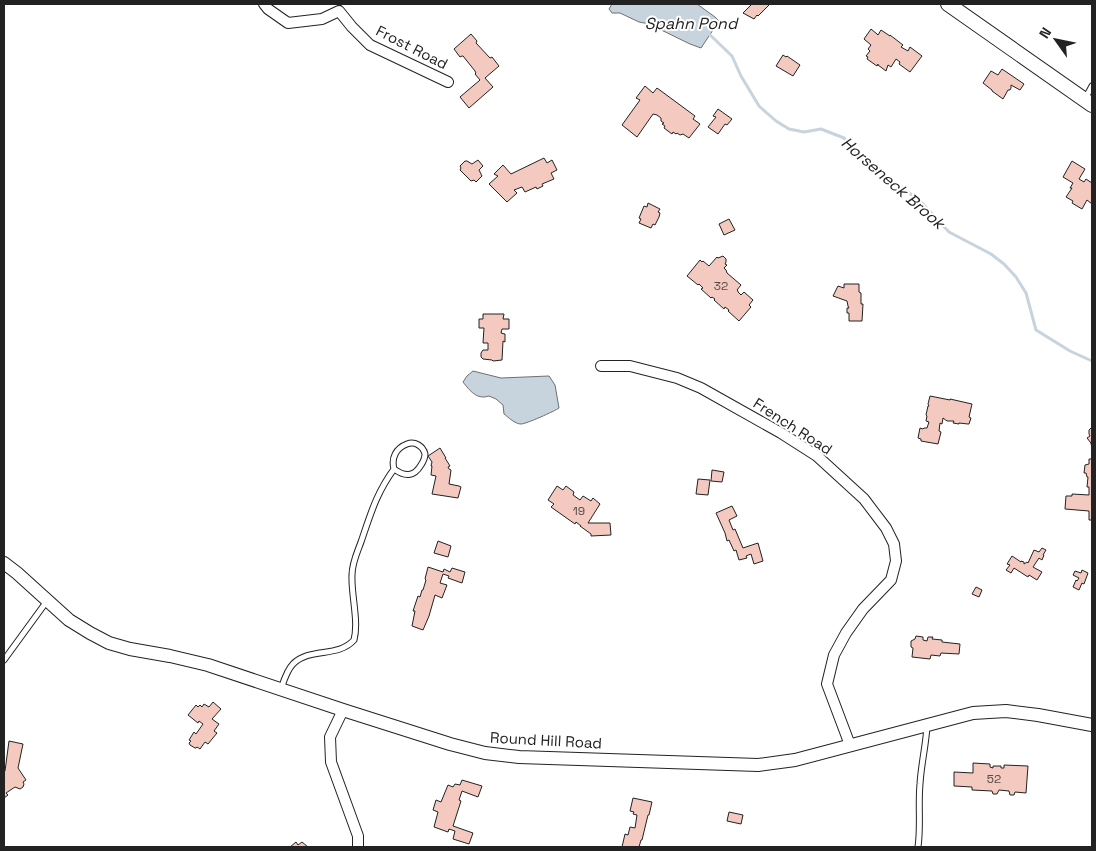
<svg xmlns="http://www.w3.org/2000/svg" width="1096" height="851" font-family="'Space Grotesk',sans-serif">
  <rect width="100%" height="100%" fill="#fff"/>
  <path fill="#c7d3dd" stroke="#6f6f6f" d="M612,4H697L715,17L719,21L701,48L690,44L649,24L639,22L620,13H612L609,9Z
    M473,371L501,378L549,376L555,385L559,408C555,411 526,424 521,424C515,424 508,417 504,414L503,405L496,399L489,396C477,400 470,391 463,382L467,376Z"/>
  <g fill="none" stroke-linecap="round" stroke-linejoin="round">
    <path stroke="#c7d3dd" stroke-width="3" d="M707,32L732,56L741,76L759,106L776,121L789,129L804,132L821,129L844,138L853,149L870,162L886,177L900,186L921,202L949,232L991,254L1004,264L1016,277L1026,293L1036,330L1070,351L1092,361"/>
  </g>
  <path fill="#f3c9c0" stroke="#222" d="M752,4H770L758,16L757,15L754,19L743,13Z
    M871,29L877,34L878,35L881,30L890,36V35L903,45L901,47L908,51L910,47L922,56L910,72L899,64L900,62L896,59L891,67L888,65L886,71L878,65V64L877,66L867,59L868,57L866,56L870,51L868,49L871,45L864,39Z
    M471,34L477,41L476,43L490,58L492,57L499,66L485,78L493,87L469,108L460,97L480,80L475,74L476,73L475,71L463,56H462L460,57L454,49Z
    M783,55L786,57L787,56L800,65L793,76L776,66Z
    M1002,69L1024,84L1020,90L1011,85V88L1010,90H1008L1003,99L992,91V90L983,83L991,71L998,75Z
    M645,86L653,93L657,88L695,116L693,119L700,124L689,138L683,134L680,135L677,133L676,134L673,132L672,134L664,128L665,126L662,124L664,123L661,121V118L657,115L653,114L637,137L622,125L640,100L636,98Z
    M718,109L732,119L727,125L725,124L718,134L708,127L716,117L713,116Z
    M544,158L547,163L552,160L557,170L551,173L554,179L542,184L543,186L537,189L536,187L525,192L522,187L514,190L517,193L507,202L489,184L498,176L494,174L503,165L511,174Z
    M478,160L483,166L479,170L482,176L476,182L474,180L471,181L460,170L461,168L460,166L465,161H467L472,164Z
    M1072,161L1085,169L1079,179L1084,182L1086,179L1092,183V204L1087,200L1082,209L1072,203L1073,201L1066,197L1072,188H1070L1073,183L1063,177Z
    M648,203L660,209L658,212L660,213L659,217L655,225L653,224L651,228L639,223L641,219L639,218L644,206L647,207Z
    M729,219L735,230L724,235L719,224Z
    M723,256L726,259V262L725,264L727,265L724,268L726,270L727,273L741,285L737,290L738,291V292L741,295L744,292L753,300L749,305L751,307L739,321L728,311L729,310L725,307L724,309L714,300L715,299L712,297L711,298L701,289L703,288L699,284L698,285L687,276L700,260L702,262L703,261L709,266L717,257L718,258Z
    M844,284H859V292L861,293V304H863L862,321H849V313H847V308H849L848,306L847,301L833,296L838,286L844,288Z
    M483,314H504L503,319H509V329H502L501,333L505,334V342L503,341L502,360L493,361L492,360L483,359L481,357V353L483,350H488V343H483L484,328H479V319H483Z
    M930,396L950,400V399L972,404L969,417L971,418L969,424H968L959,423V424L953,423L954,421H947L943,418L942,424L940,423L939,431L941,432L938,444L921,441V439L918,438L920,428L923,429L924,428H927L929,422L926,421L927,416L926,415L928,406H929L928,404Z
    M1092,427V447L1091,444V443L1087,438L1090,436L1089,434V430Z
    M440,448L446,458H445L450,466L448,467L449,469L451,470L449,484L459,486L461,487L458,498L432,494L436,476L431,475L432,466H431L432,462L428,456Z
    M1089,459H1092V520H1089V511L1065,509L1066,496H1072V494L1089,495V487H1087L1088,477H1087L1086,473H1084L1085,465L1089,464Z
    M712,470L724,472L722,482L711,481Z
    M698,479L710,480L708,495L696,494Z
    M557,486L563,490L566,486L574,492L573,495L580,500L583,496L591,501L593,498L600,504L588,523H610L611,535L591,536V534L580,526H581L576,522L575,524L551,507L554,504L548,500Z
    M732,506L737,516L729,520L733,530L735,529L743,548L758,543L763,561L754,564L751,554L746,556L747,558L739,560L736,550L734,551L729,540L727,541L725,533L716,513Z
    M438,541L451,546L448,557L434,553Z
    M1042,548L1046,550L1043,555H1044L1042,560L1039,558L1033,567L1042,572L1037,580L1029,575L1028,577L1014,568L1011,573L1006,570L1010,565L1007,564L1012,556L1021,562V561L1024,562V564L1027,562L1028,563L1034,550L1039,552Z
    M428,567L443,572L444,569L450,572L452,568L465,572L462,583L448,578L449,576L443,574L440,583L447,585L442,598L435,595L429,616L423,630L412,626L415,611H413L418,596L420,597L422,590H423L426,580L425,579Z
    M1082,570L1088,573L1084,584L1082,583L1079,590L1073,587L1076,580L1077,581L1079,578L1073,575L1075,571L1081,573Z
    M976,587L982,590L979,597L972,594Z
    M916,636L923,637V640L927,641L928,637H933L932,639L942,640V642L960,644L959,654L941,653L940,656L931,655L930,659L912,657L913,648L911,647V641L915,639Z
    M213,702L221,709L212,719L219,724L214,731L217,733L208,744L205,742L200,749L197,747L196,748H195L190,745L189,743L191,741L189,740L194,732L196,734L203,724L199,721L198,723L188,715L196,705L198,707L200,705L202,707L204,704L209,707Z
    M9,741L23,744L18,768L26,780L23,782L24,784L23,787L20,789L15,787L6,793L8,795L4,798V772L5,771Z
    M973,763L990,764V767L993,768V766H1001V768H1004V765L1028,766L1026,793L1015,792L1014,795H1010L1009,791L999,790L997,794H993L992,791L972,790V787L954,786V772L973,773Z
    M462,780L482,786L478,797L462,791L459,800L461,801L453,826L473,833L469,844L453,839L455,831L449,829L448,832L434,827L438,812L433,810L436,800L441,802L448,785L453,787L455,784L460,785Z
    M633,798L652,802L649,815H648L642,840H641L639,847H622L625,834L628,835L630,827L635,828L637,815L633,814L634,812L630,811Z
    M729,812L743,815L741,824L727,821Z
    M296,842L298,845L302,842L308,847H290Z"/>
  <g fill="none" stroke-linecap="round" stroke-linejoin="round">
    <g stroke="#222" stroke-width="7">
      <path id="service" d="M1085,99L1092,86
        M4,660L47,601
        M281,689C284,680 287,670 293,664C310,647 338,658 354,640C359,621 351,595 352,575C352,563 357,553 361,542C371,513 376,494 394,469C391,458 396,448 407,444C415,441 423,446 425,454C425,458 423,462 421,465C414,477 405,477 394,469
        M918,847C921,826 918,805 920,784C921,765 926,745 927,726"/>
    </g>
    <g stroke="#222" stroke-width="12">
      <path id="minor" d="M264,4L268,9L288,23L322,19L339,11L352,27L370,45L448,82
        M601,366H630L677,378L701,388L781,433L817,456L864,499L886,528L894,544L896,561L891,580L863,609L846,633L834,655L827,684L850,745
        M343,710L330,737L331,762L358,836V847"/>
    </g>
    <g stroke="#222" stroke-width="14">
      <path id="tertiary" d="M4,563L17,573L69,620L90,633L109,643L130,649L170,656L208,665L343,710L450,744L485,753L519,757L758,765L795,760L973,713L1006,711L1038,715L1092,725"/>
    </g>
    <g stroke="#222" stroke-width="16">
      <path id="secondary" d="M948,4L1092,105"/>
    </g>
    <use href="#service" stroke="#fff" stroke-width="5"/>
    <use href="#minor" stroke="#fff" stroke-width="10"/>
    <use href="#tertiary" stroke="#fff" stroke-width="12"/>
    <use href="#secondary" stroke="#fff" stroke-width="14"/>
  </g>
  <g text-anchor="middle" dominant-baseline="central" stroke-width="4" stroke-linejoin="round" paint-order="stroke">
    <g font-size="12" fill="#564c4a">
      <text x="721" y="286">32</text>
      <text x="579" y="511">19</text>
      <text x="994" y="779">52</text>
    </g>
    <g font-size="15" fill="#222" stroke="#fff">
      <text transform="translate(412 47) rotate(27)">Frost Road</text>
      <text transform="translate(793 426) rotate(33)">French Road</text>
      <text transform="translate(546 740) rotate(3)">Round Hill Road</text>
    </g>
    <g font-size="16" font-style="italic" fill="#222" stroke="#fff">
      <text x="691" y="23">Spahn Pond</text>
      <text transform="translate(893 183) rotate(41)">Horseneck Brook</text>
    </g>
  </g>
  <rect width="1096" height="851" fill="none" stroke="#222222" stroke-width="10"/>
  <g transform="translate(1056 40) rotate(303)" stroke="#ffffff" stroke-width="4" paint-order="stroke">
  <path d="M0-4L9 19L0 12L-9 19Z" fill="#222222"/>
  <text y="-8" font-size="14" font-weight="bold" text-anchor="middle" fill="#222222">N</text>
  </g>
</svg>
